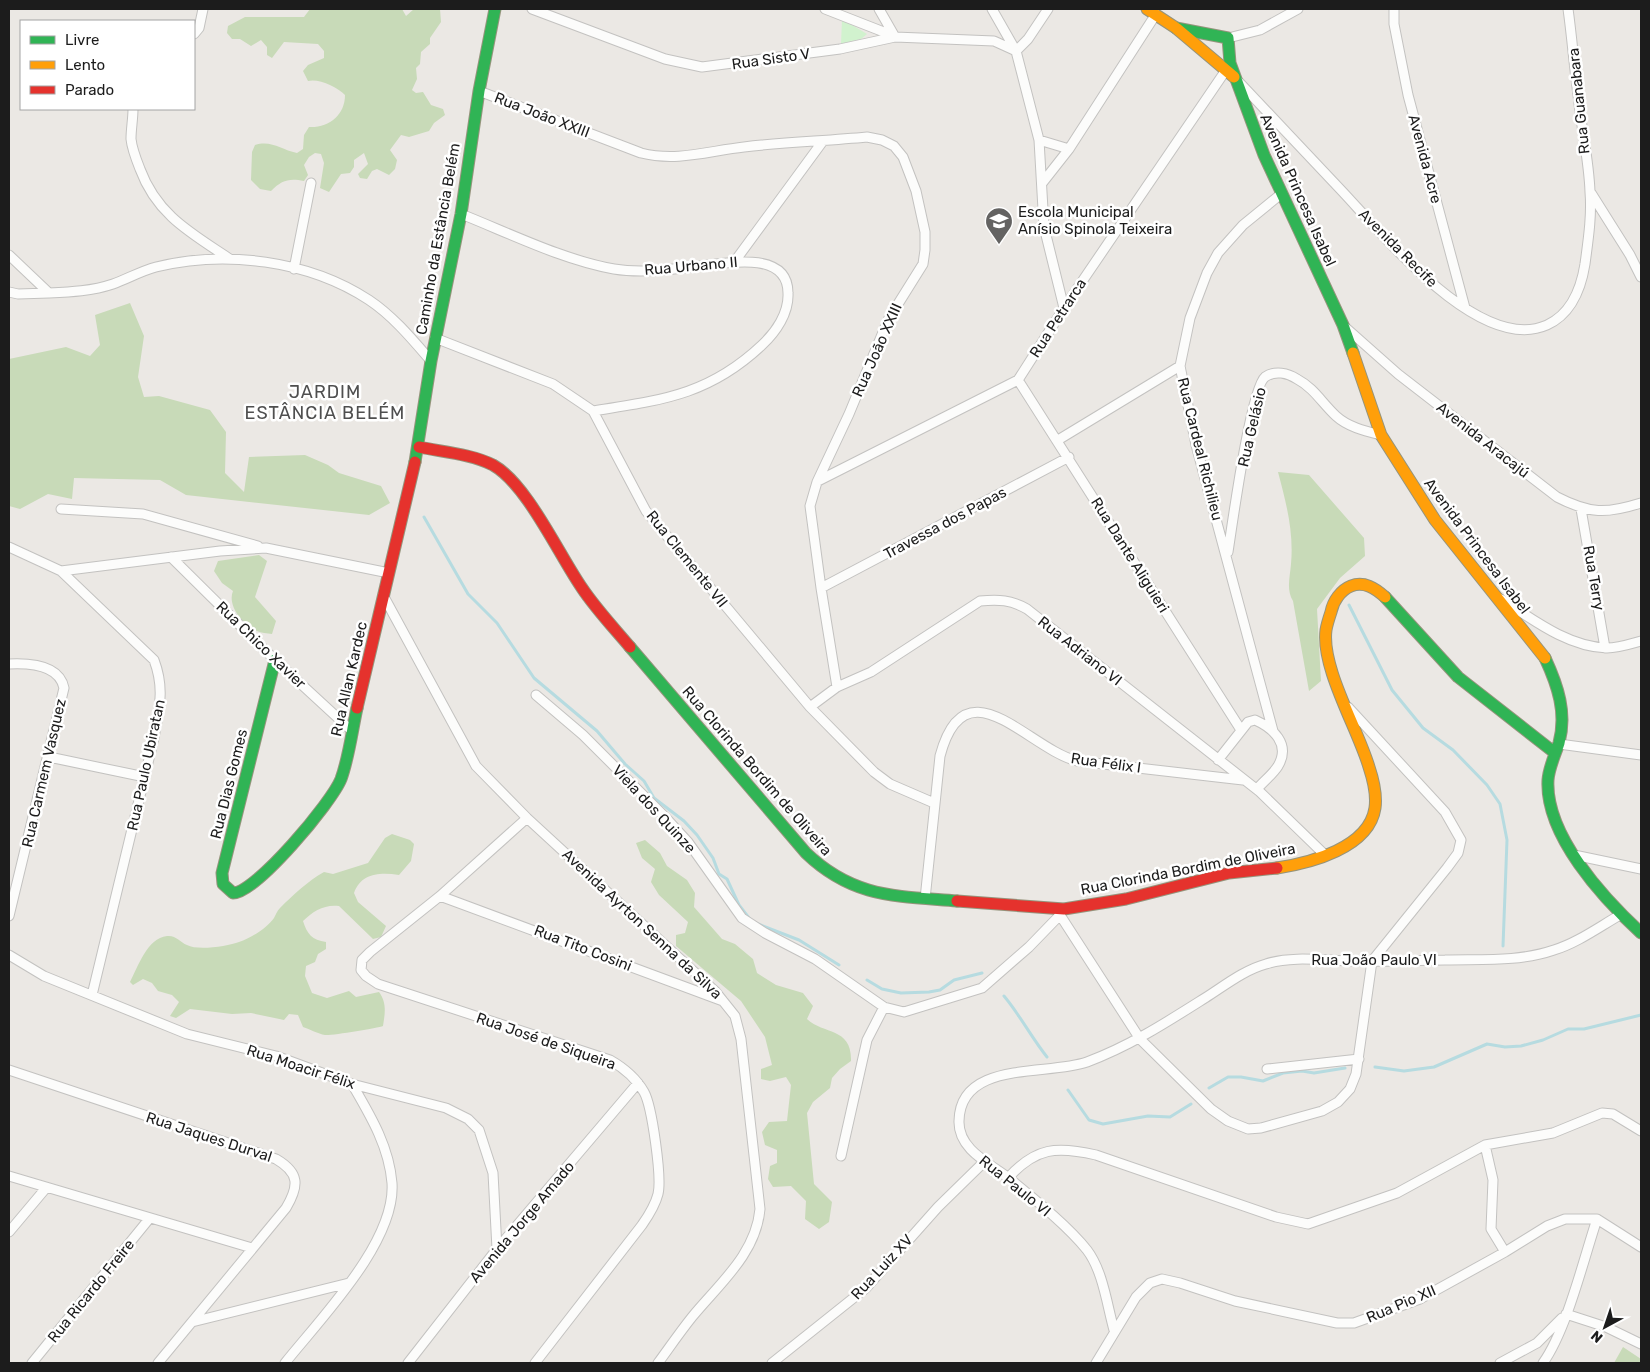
<svg xmlns="http://www.w3.org/2000/svg" width="1650" height="1372" font-family="Rubik,sans-serif">
  <rect width="100%" height="100%" fill="#ebe8e4"/>
  <path fill="#c8dab8" d="M310,9H402L406,16L414,9H440L441,22L430,38V44L421,52L420,64L416,68L417,79L412,90L416,93L423,92L431,105L443,109L445,115L434,123L429,131L409,137L401,135L390,150L397,160L395,169L389,175L377,169L372,171L367,179L360,178L358,174L368,164L364,153L354,160V167L350,173L341,174L329,192L320,188L324,163L321,154L315,153L309,157L304,165L308,175L304,181C289,178 282,180 271,191L260,189L251,180L252,152L255,145C272,140 281,150 297,153L303,149L304,135L309,127C329,128 345,115 345,95C338,87 318,78 308,81L303,71L308,65L324,58V51L318,44L284,42L272,58L267,55V47L261,40L251,46L240,39H232L227,33L228,26L245,17H304Z
    M130,303L144,336L138,377L144,397L159,396L210,410L226,432L225,473L244,492L249,457L305,455L328,465L339,473L381,486L390,503L369,515L186,495L160,480L74,478L72,499L48,494L20,509L9,506V359L66,347L90,356L100,345L95,315Z
    M1278,472L1309,475L1364,538L1365,556L1340,578L1317,609L1321,681L1309,691L1293,601C1286,590 1290,577 1291,564C1294,532 1286,502 1278,472Z
    M259,555L267,561L255,597L276,621L272,634C267,633 261,633 257,631C242,625 227,605 233,591L222,583L214,571L218,561Z
    M392,834L410,840L414,844L411,861L399,875C380,872 361,873 354,893L358,902L386,926L381,937L373,939L339,906C325,904 313,911 303,921C307,934 312,940 326,942V949L318,954L315,962L306,966L305,976L312,993L327,998L349,991L356,997L379,992C387,1003 385,1013 383,1026C378,1028 330,1036 325,1035C318,1034 310,1029 303,1027L298,1015L289,1014L284,1020L251,1013L232,1014L190,1009L176,1018L170,1016L179,1002L172,995L158,991L152,983L143,979L133,985L130,982C138,967 147,938 167,936C176,935 180,942 187,945C198,951 228,946 239,942C251,938 267,928 274,918C276,914 277,911 280,908C293,895 308,881 324,872L333,874L368,863L385,838Z
    M645,840L660,853L667,866L687,880L695,893L694,907L722,939L735,944L753,959L757,973L776,985L803,993L813,1006L807,1019C824,1035 852,1027 851,1061L840,1069L832,1078L830,1088L813,1102L807,1113L814,1184L832,1202L829,1222L819,1229L805,1219L806,1201L791,1186L773,1187L768,1179L770,1166L777,1163V1150L765,1145L762,1132L769,1122L787,1121L791,1085L786,1077L770,1081L761,1079V1069L772,1065L765,1037L741,1001L676,946V935L685,933L688,922L659,895L651,882L655,869L642,858L636,843Z
    M1623,1347L1641,1359V1363H1614Z"/>
  <path fill="#d1f2ce" d="M842,19L867,34L861,39L841,44Z"/>
  <g fill="none" stroke-linecap="round" stroke-linejoin="round">
    <path stroke="#b6dbe0" stroke-width="3" d="M424,517L468,594L497,623L534,678L597,731L625,764L644,781L654,798L684,821L697,835L713,858L719,874L727,879L739,905L749,918
      M1349,605L1392,690L1423,728L1453,750L1487,785L1500,804L1507,840L1503,946
      M758,924L799,940L839,965
      M867,980L882,989L901,993L929,992L940,990L954,980L982,973
      M1004,996C1020,1015 1031,1037 1047,1057
      M1375,1067L1404,1071L1434,1067L1487,1044L1505,1047L1521,1046L1543,1040L1568,1029H1584L1641,1015
      M1209,1088L1228,1077H1241L1263,1081L1283,1073L1302,1071L1314,1073L1345,1068
      M1068,1090L1089,1120L1103,1124L1148,1116L1170,1117L1191,1104"/>
    <g stroke="#c3c2c0" stroke-width="11">
      <path id="street" d="M532,9L665,59L702,67L840,49L895,37L994,41L1016,51
        M825,9L894,36
        M879,9L895,37
        M992,9L1016,51L1039,140L1044,227L1064,308
        M1394,9V24L1408,95L1465,308
        M194,34L199,28L203,9
        M1228,38L1260,30L1298,9
        M1016,51L1028,39L1048,9
        M1239,82C1273,118 1306,153 1340,189C1381,232 1479,355 1547,325C1571,314 1581,289 1585,264C1588,241 1592,216 1590,192C1589,160 1581,127 1578,95C1574,66 1572,37 1568,9
        M479,91L641,153C677,162 708,151 744,147C784,142 826,141 867,137L882,140L894,146L903,157L916,191L925,232V250L923,264L888,320L849,414L817,482L810,506L821,588L837,687
        M133,109C133,119 131,129 131,139C132,149 136,159 140,169C157,215 191,233 230,259
        M1039,140L1069,149
        M1043,182L1069,149L1156,14
        M1591,193L1630,255L1641,277
        M461,214C509,233 563,260 614,269C639,273 667,270 693,267C720,264 788,248 788,293C789,313 776,332 762,345C709,395 662,400 593,411
        M9,255L49,293C71,292 92,291 113,284C127,279 141,271 156,267C225,250 308,260 369,300C393,316 412,339 431,361
        M735,261L823,141
        M294,269L311,183
        M9,292L18,294L49,293
        M1345,327L1398,374L1557,497C1590,514 1606,514 1641,503
        M435,338L553,384L593,411L646,511L810,707L874,772L890,784L934,803
        M1018,380L1241,730
        M1058,440L1180,366
        M818,481L1018,380L1064,308L1226,70
        M61,509L143,514L258,546
        M1581,509L1605,648
        M9,547L61,571L154,660C165,689 159,709 154,738L92,995
        M1228,552C1232,526 1251,388 1265,377C1275,370 1288,373 1297,379C1314,388 1322,403 1336,416C1348,427 1365,431 1381,435
        M171,557L275,660L352,731
        M61,571L220,551L266,548L389,573
        M821,588L1069,457
        M383,595L476,766L527,818L715,991L735,1016L741,1039L760,1209C756,1254 719,1284 692,1317C680,1332 669,1348 658,1363
        M1501,599C1532,619 1568,647 1607,648C1619,648 1630,644 1641,641
        M9,664C29,663 59,664 64,688L9,916
        M536,695L583,735L666,818L688,842L742,918L765,933L815,959L884,1007L904,1012L982,988L1029,947L1060,915L1062,909
        M810,707L837,687L871,672L980,601C999,599 1011,600 1027,609L1260,792L1324,854
        M1273,731L1196,445L1180,366L1190,318L1207,273L1218,253L1243,225L1281,194
        M1559,744L1641,755
        M49,757L145,777
        M1218,760L1248,722L1255,720C1273,728 1291,744 1278,766C1273,774 1263,782 1257,789
        M527,818L440,896L370,952L362,960L361,970L366,976L378,984L610,1060C624,1068 636,1078 644,1092C652,1106 662,1178 658,1194C655,1206 649,1215 642,1225L535,1363
        M1574,855L1641,869
        M440,896L723,1001
        M925,899L940,756C965,661 1027,748 1077,761L1243,780
        M1060,915L1140,1039L1211,1109L1228,1121L1248,1129L1261,1128L1322,1111L1338,1102L1350,1089L1356,1074L1372,961L1447,868L1458,853L1461,840L1445,812L1348,707
        M9,955L44,976L187,1034L276,1056L352,1084L446,1108L468,1119L479,1130L493,1173L497,1249
        M1267,1069L1359,1059
        M9,1070L276,1159C300,1173 299,1186 286,1208L158,1363
        M1485,1145L1493,1180L1491,1229L1505,1252
        M841,1156L867,1040L884,1007
        M9,1176L252,1248
        M1008,1178C1036,1147 1057,1146 1096,1155L1276,1217L1308,1224L1397,1193L1485,1145L1553,1133L1602,1113L1613,1114L1641,1131
        M9,1232L46,1188
        M1566,1314L1606,1327L1641,1344
        M192,1322L349,1283
        M1114,1330C1107,1305 1103,1271 1087,1250C1068,1226 1033,1198 1010,1179C991,1164 958,1150 959,1121C960,1060 1047,1076 1087,1062C1130,1046 1167,1022 1205,998C1224,986 1244,970 1266,964C1293,955 1327,961 1355,961C1385,962 1415,960 1445,960C1482,959 1519,962 1554,950C1577,943 1599,927 1620,915
        M32,1363L149,1219
        M285,1363C320,1319 396,1242 392,1183C389,1146 370,1115 352,1084
        M408,1363L497,1249L638,1083
        M772,1363L866,1288L938,1207L984,1162
        M1096,1363L1136,1297L1150,1283L1162,1279L1180,1283L1235,1301L1337,1323H1354L1420,1299L1505,1252L1547,1226L1565,1219H1597L1641,1247
        M1500,1363L1537,1343L1562,1318
        M1543,1363C1567,1329 1583,1261 1597,1219"/>
    </g>
    <g stroke="#95947c" stroke-width="13">
      <path id="fast" d="M1176,28L1228,38L1230,63L1264,155L1343,325L1353,353
        M415,462L431,361L461,214L479,91L495,9
        M1385,597L1458,677L1555,753
        M630,647L806,853C853,898 896,896 957,901
        M1545,658C1558,686 1567,713 1559,743C1555,755 1549,767 1548,780C1545,835 1603,898 1641,933
        M275,660L222,873L223,884L233,893C256,893 332,802 341,779C349,757 352,731 357,708"/>
    </g>
    <g stroke="#95947c" stroke-width="13">
      <path id="slow" d="M1147,9L1176,28L1234,77
        M1353,353L1381,435L1435,520L1545,658
        M1277,868C1310,863 1369,848 1375,808C1377,794 1373,779 1369,767C1358,729 1321,668 1326,630C1327,624 1329,618 1331,612C1333,601 1341,590 1351,586C1364,581 1375,588 1385,597"/>
    </g>
    <g stroke="#95947c" stroke-width="13">
      <path id="jam" d="M419,447C443,452 471,454 493,465C527,484 559,555 582,588C596,609 614,628 630,647
        M357,708L415,462
        M957,901L1064,909L1126,899L1229,873L1277,868"/>
    </g>
    <use href="#street" stroke="#fcfcfb" stroke-width="9"/>
    <use href="#fast" stroke="#30b455" stroke-width="11"/>
    <use href="#slow" stroke="#ff9f0a" stroke-width="11"/>
    <use href="#jam" stroke="#e5322d" stroke-width="11"/>
  </g>
  <defs>
    <g id="school-pin" transform="scale(1.4375)"><path d="M0 17L-7.5 6A9.5 9.5 0 1 1 7.5 6Z" fill="#646362" stroke="#fff"/><path d="M0-5L7-2L0 1L-7-2ZM-4 1L0 2.5L4 1V4Q0 6-4 4Z" fill="#fff"/></g>
  </defs>
  <g fill-rule="evenodd">
    <use href="#school-pin" x="999" y="221"/>
  </g>
  <g text-anchor="middle" dominant-baseline="central" stroke-width="5" stroke-linejoin="round" paint-order="stroke">
    <g font-size="15" fill="#1c1c1c" stroke="#fff">
      <text transform="translate(771 59) rotate(-8)">Rua Sisto V</text>
      <text transform="translate(1579 101) rotate(-96)">Rua Guanabara</text>
      <text transform="translate(542 115) rotate(21)">Rua João XXIII</text>
      <text transform="translate(1425 159) rotate(75)">Avenida Acre</text>
      <text transform="translate(1298 190) rotate(66)">Avenida Princesa Isabel</text>
      <text transform="translate(438 239) rotate(-80)">Caminho da Estância Belém</text>
      <text transform="translate(1398 248) rotate(45)">Avenida Recife</text>
      <text transform="translate(691 266) rotate(-5)">Rua Urbano II</text>
      <text transform="translate(1058 318) rotate(-57)">Rua Petrarca</text>
      <text transform="translate(877 350) rotate(-66)">Rua João XXIII</text>
      <text transform="translate(1252 427) rotate(-77)">Rua Gelásio</text>
      <text transform="translate(1483 440) rotate(38)">Avenida Aracajú</text>
      <text transform="translate(1200 449) rotate(76)">Rua Cardeal Richilieu</text>
      <text transform="translate(945 523) rotate(-28)">Travessa dos Papas</text>
      <text transform="translate(1477 546) rotate(53)">Avenida Princesa Isabel</text>
      <text transform="translate(1130 555) rotate(58)">Rua Dante Aliguieri</text>
      <text transform="translate(687 559) rotate(51)">Rua Clemente VII</text>
      <text transform="translate(1594 578) rotate(80)">Rua Terry</text>
      <text transform="translate(261 645) rotate(44)">Rua Chico Xavier</text>
      <text transform="translate(1080 651) rotate(38)">Rua Adriano VI</text>
      <text transform="translate(349 679) rotate(-77)">Rua Allan Kardec</text>
      <text transform="translate(1106 763) rotate(8)">Rua Félix I</text>
      <text transform="translate(146 765) rotate(-78)">Rua Paulo Ubiratan</text>
      <text transform="translate(757 771) rotate(49)">Rua Clorinda Bordim de Oliveira</text>
      <text transform="translate(44 773) rotate(-77)">Rua Carmem Vasquez</text>
      <text transform="translate(229 784) rotate(-76)">Rua Dias Gomes</text>
      <text transform="translate(654 809) rotate(47)">Viela dos Quinze</text>
      <text transform="translate(1188 869) rotate(-11)">Rua Clorinda Bordim de Oliveira</text>
      <text transform="translate(642 924) rotate(43)">Avenida Ayrton Senna da Silva</text>
      <text transform="translate(583 948) rotate(21)">Rua Tito Cosini</text>
      <text x="1374" y="960">Rua João Paulo VI</text>
      <text transform="translate(546 1041) rotate(19)">Rua José de Siqueira</text>
      <text transform="translate(301 1067) rotate(18)">Rua Moacir Félix</text>
      <text transform="translate(209 1137) rotate(18)">Rua Jaques Durval</text>
      <text transform="translate(1015 1186) rotate(39)">Rua Paulo VI</text>
      <text transform="translate(522 1222) rotate(-50)">Avenida Jorge Amado</text>
      <text transform="translate(882 1267) rotate(-47)">Rua Luiz XV</text>
      <text transform="translate(91 1291) rotate(-51)">Rua Ricardo Freire</text>
      <text transform="translate(1401 1304) rotate(-23)">Rua Pio XII</text>
    </g>
    <g font-size="15" fill="#1c1c1c" stroke="#fff" text-anchor="start">
      <text x="1018" y="212">Escola Municipal<tspan x="1018" dy="17">Anísio Spinola Teixeira</tspan></text>
    </g>
    <g font-size="18" letter-spacing="1" fill="#4f4f4f" stroke="#fff">
      <text x="325" y="392">JARDIM<tspan x="325" dy="21">ESTÂNCIA BELÉM</tspan></text>
    </g>
  </g>
  <rect width="1650" height="1372" fill="none" stroke="#1c1c1c" stroke-width="20"/>
  <rect x="20" y="20" width="175" height="90" fill="#ffffff" stroke="#a4a4a4"/>
  <rect x="30" y="36" width="25" height="8" fill="#30b455" stroke="#a4a4a4"/>
  <text x="65" y="45" font-size="15" fill="#1c1c1c">Livre</text>
  <rect x="30" y="61" width="25" height="8" fill="#ff9f0a" stroke="#a4a4a4"/>
  <text x="65" y="70" font-size="15" fill="#1c1c1c">Lento</text>
  <rect x="30" y="86" width="25" height="8" fill="#e5322d" stroke="#a4a4a4"/>
  <text x="65" y="95" font-size="15" fill="#1c1c1c">Parado</text>
  <g transform="translate(1605 1327) rotate(220)" stroke="#ffffff" stroke-width="4" paint-order="stroke">
  <path d="M0-4L9 19L0 12L-9 19Z" fill="#1c1c1c"/>
  <text y="-8" font-size="14" font-weight="bold" text-anchor="middle" fill="#1c1c1c">N</text>
  </g>
</svg>
